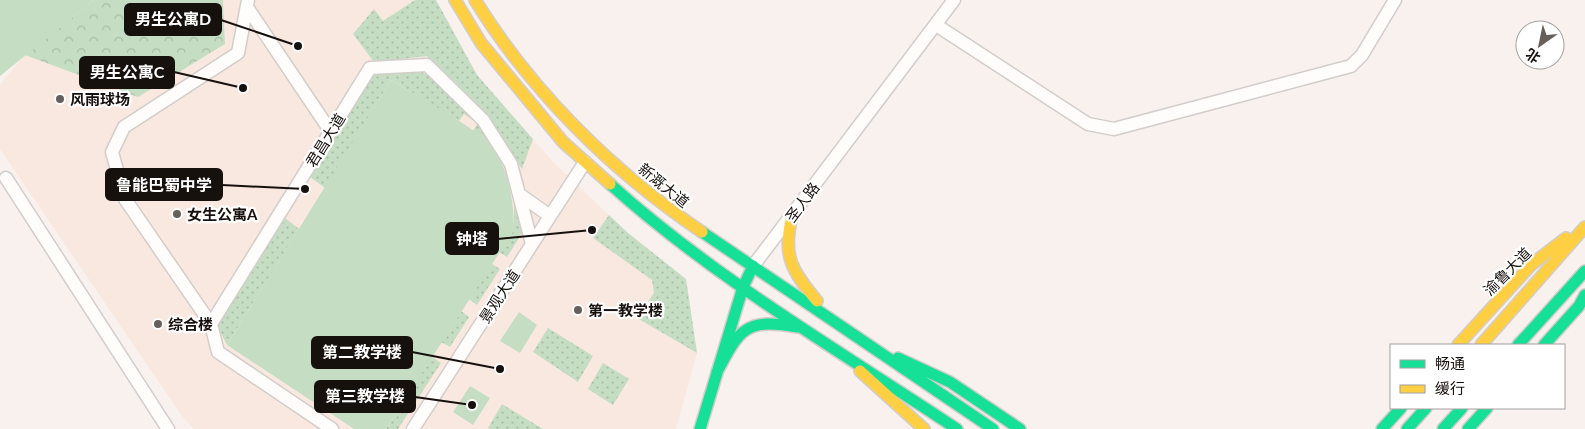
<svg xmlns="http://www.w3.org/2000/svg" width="1585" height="429" font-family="Lato,'Noto Sans SC',sans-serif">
  <defs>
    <pattern id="grass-dots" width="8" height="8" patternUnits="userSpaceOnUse" patternTransform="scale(1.25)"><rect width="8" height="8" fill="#c5dec3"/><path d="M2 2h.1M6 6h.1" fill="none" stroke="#a8bda6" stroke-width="1.8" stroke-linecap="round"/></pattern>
    <pattern id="forest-crowns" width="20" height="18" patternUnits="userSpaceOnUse" patternTransform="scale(1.25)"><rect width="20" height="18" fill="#c5dec3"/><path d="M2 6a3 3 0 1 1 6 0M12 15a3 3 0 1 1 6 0" fill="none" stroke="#a8bda6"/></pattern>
  </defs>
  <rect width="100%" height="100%" fill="#f8f1ee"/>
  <path fill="#f9e8e0" d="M0,0H94L26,55L225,44L223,0H436L477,75L554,163L628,233L686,279L697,353L676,429H194L182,416L0,149V85L22,58L0,76Z"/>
  <path fill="url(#grass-dots)" d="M415,0H436L477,75L533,139L522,169L486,116L427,56L374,62L353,34L374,9L383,21Z
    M421,71L437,82L480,121L494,146L473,131L478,123L464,114L459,121L391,80L325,188L310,177L374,73Z
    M514,204L524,230L507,257L499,252L514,230Z
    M609,215L628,233L686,279L697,353L637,318L654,293L652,280L593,238Z
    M285,218L299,229L227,345L217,325Z
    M492,264L500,269L477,305L469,299Z
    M461,311L469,317L450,347L441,342Z
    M548,328L593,356L578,382L533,352Z
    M432,357L441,363L398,429H386Z
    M603,363L629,379L613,405L588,389Z
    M502,404L543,429H490L488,428Z"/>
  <path fill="url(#forest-crowns)" d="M94,0H223L225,44L138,97L25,55Z"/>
  <path fill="#c5dec3" d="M0,0H94L0,76Z
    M391,80C410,92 485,133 494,148C509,173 514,202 514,230L386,429H354L227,345Z
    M519,312L537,325L520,353L500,341Z
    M470,386L490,398L473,425L453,412Z"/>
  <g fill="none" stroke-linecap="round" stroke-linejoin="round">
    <g stroke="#d3cdca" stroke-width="15">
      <path id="street" d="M247,7L331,132
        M936,25L1088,124L1114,129L1351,66L1362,55L1395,0
        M6,178L168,429
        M519,194L550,216
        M753,266L954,0
        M211,324L125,199L112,152L124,127L238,53L248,0
        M332,429L218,352L211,324L370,68L427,65L483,120L511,164L532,244
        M413,429L585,162"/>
    </g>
    <g stroke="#d3cdca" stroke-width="14">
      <path id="fast" d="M610,184C714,278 840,351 957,429
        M702,232L993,429
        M1518,345L1585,271
        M1544,345L1579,306L1585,295
        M898,358L950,382L1020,429
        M717,372C740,328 746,318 798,327
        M700,429L743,287L753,266
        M1382,429L1401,408
        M1407,429L1426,408
        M1443,429L1462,408
        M1468,429L1487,408"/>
    </g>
    <g stroke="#d3cdca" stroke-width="14">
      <path id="slow" d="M455,0L481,43L563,142L610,184
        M475,0C532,92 612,171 702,232
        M792,216C782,256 792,271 817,301
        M1458,345L1531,265L1566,238
        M1481,345L1585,227
        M860,371L924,429"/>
    </g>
    <use href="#street" stroke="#fefdfc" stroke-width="12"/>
    <use href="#fast" stroke="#16e098" stroke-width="11"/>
    <use href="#slow" stroke="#ffcf43" stroke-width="11"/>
  </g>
  <g fill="#665f5c" stroke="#fff" stroke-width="2">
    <circle cx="60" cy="99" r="5"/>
    <circle cx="177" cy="214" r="5"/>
    <circle cx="578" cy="310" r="5"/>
    <circle cx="158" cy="324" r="5"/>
  </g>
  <g text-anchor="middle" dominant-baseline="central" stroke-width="4.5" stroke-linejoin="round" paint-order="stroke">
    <g font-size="15" font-weight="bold" fill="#17110e" stroke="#fff" text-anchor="start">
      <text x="70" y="99">风雨球场</text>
      <text x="187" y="214">女生公寓A</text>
      <text x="588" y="310">第一教学楼</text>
      <text x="168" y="324">综合楼</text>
    </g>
    <g font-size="15" fill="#17110e" stroke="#fff">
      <text transform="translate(325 140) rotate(-58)">君昌大道</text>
      <text transform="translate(664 185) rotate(39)">新溉大道</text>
      <text transform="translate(802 202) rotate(-53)">圣人路</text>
      <text transform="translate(1507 271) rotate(-45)">渝鲁大道</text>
      <text transform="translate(499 296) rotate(-57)">景观大道</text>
    </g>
  </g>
  <path fill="none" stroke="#17110e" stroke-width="2" d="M298 46L221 20M243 88L174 72M305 189L222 185M592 230L498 239M500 369L412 352M472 405L415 397"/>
  <g fill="#17110e" stroke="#fff" stroke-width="2">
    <circle cx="298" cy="46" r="5"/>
    <circle cx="243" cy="88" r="5"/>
    <circle cx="305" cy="189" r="5"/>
    <circle cx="592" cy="230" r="5"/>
    <circle cx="500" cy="369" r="5"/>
    <circle cx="472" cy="405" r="5"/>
  </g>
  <g fill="#17110e" stroke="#17110e" stroke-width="2">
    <rect x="125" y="4" width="96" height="31" rx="5"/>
    <rect x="80" y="57" width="94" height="31" rx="5"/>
    <rect x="106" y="169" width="116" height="31" rx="5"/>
    <rect x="446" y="223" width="52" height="31" rx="5"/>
    <rect x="312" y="337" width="100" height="31" rx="5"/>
    <rect x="315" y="381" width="100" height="31" rx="5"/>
  </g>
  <g font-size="16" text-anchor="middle" font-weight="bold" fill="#fff">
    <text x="173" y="25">男生公寓D</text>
    <text x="127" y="78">男生公寓C</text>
    <text x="164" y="191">鲁能巴蜀中学</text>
    <text x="472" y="245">钟塔</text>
    <text x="362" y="358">第二教学楼</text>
    <text x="365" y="402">第三教学楼</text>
  </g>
  <rect x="1390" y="344" width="175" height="65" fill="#ffffff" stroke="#a2a09f"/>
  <rect x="1400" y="360" width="25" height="8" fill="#16e098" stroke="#a2a09f"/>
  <text x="1435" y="369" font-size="15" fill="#17110e">畅通</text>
  <rect x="1400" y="385" width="25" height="8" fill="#ffcf43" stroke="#a2a09f"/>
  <text x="1435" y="394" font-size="15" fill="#17110e">缓行</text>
  <g transform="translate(1540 45) rotate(213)"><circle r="24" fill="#ffffff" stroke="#a2a09f"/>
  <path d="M0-4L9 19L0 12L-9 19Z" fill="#665f5c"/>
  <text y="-8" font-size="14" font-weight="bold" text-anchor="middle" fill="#17110e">北</text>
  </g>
</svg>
